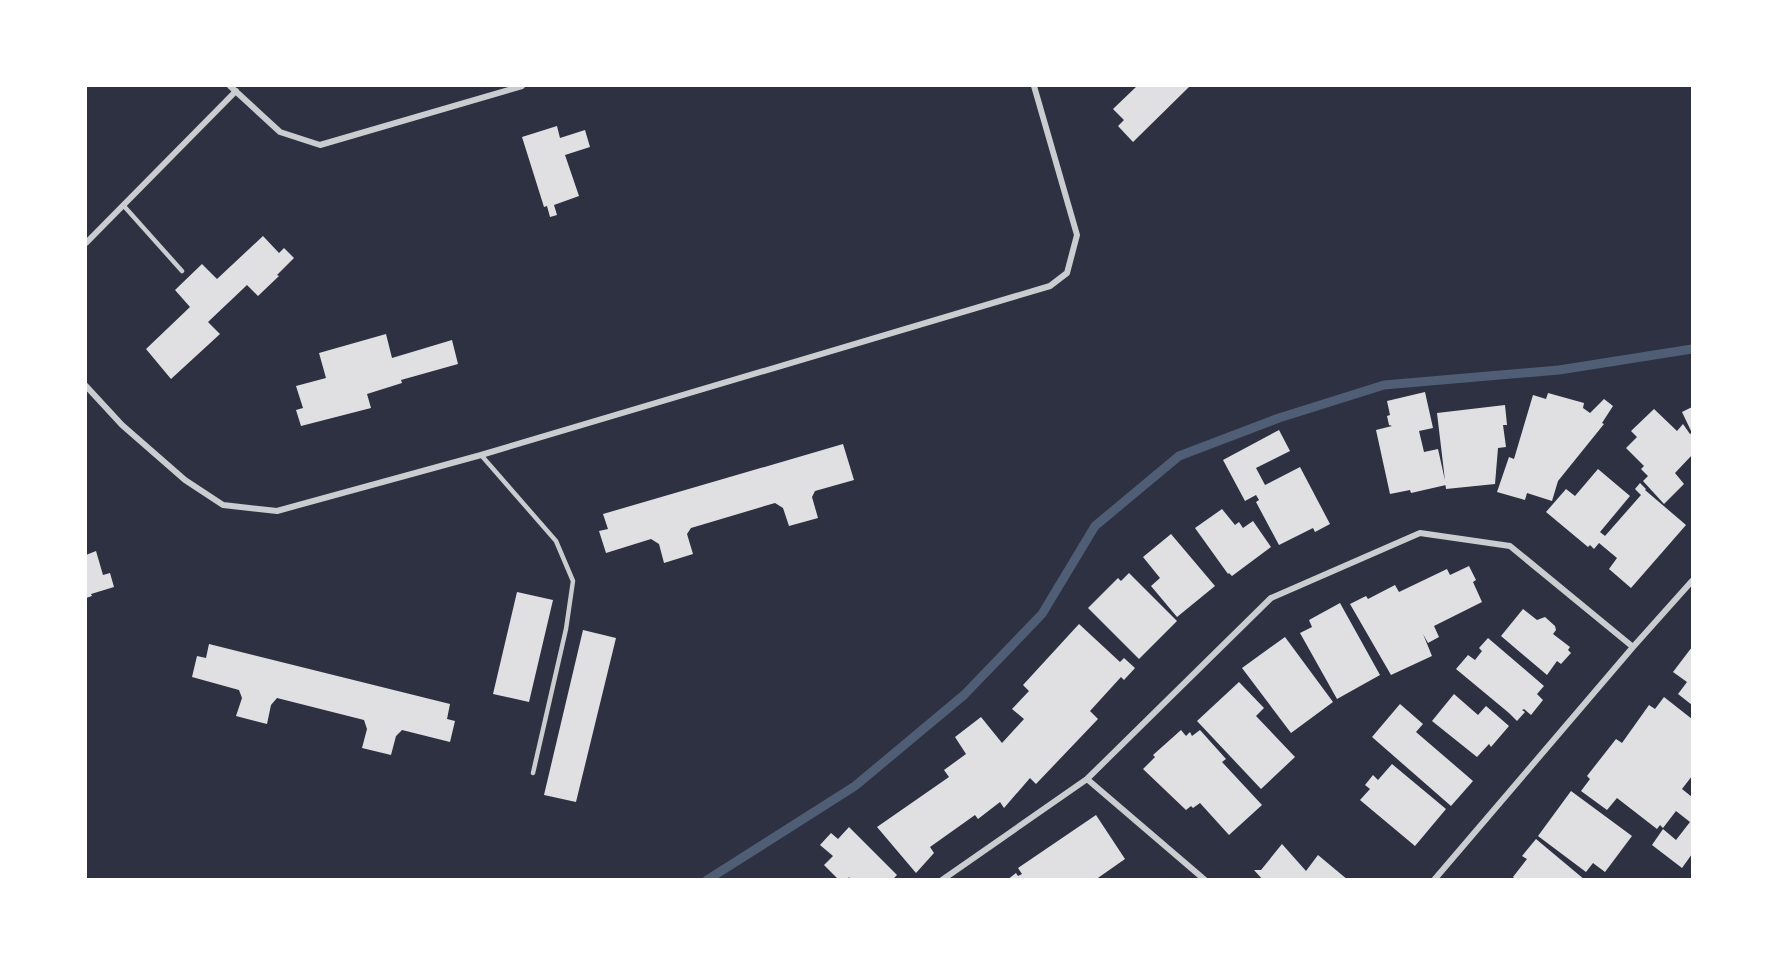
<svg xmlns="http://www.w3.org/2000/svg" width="1778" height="965" font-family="Merriweather,serif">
  <rect width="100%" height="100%" fill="#2d3142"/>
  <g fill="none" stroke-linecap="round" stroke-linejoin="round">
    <path stroke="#4f5d75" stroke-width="9" d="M707,880L855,786L964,695L1042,614L1095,526L1179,456L1279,418L1384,385L1559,370L1692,349"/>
  </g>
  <path fill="#e0e0e3" d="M1137,86H1190L1133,142L1118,126L1124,120L1113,109Z
    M557,126L560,138L585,130L590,147L565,155L579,196L554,205L557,215L550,217L547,206L544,207L522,137Z
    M263,236L279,253L284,248L294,258L277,275L279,276L258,296L247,285L208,322L220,334L171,379L146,349L190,307L175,290L202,264L217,279Z
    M386,334L392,358L452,340L458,364L401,380L402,383L367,394L371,408L301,426L296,410L303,408L296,386L326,378L319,353Z
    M1425,392L1433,428L1419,431L1424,452L1438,449L1446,485L1411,493L1410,490L1390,494L1376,430L1392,426L1389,425L1387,416L1390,415L1387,401Z
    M1548,393L1584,403L1583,408L1590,413L1604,399L1613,406L1602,423L1604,424L1558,481L1552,501L1527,493L1525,500L1497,492L1509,457L1514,459L1533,395L1546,399Z
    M1505,405L1507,425H1503L1506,447L1498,448L1495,484L1446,489L1437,413Z
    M1692,407V455L1675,473L1684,484L1664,504L1643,481L1648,476L1641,469L1644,466L1626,448L1637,437L1631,431L1654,409L1677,431L1683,424L1690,434L1692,433L1682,412Z
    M1279,430L1290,451L1256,468L1265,485L1300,467L1330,524L1315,532L1313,528L1279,545L1256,502L1259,500L1256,495L1245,501L1223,460Z
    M843,444L854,480L815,491L812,497L818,518L789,526L783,508L775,503L691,528L687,534L693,554L664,563L659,544L651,539L606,553L599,531L608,529L603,514Z
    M1598,469L1630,496L1600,532L1605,536L1641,495L1635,489L1640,483L1646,489L1645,490L1686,525L1631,588L1609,569L1617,558L1599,543L1594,549L1590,545L1588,547L1546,512L1566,489L1575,496Z
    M1222,509L1235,525L1239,522L1243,528L1253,521L1271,547L1232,576L1229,573L1228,574L1195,528Z
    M1171,534L1215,586L1177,617L1151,586L1160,578L1143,557Z
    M96,551L103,575L110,573L114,587L91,594L92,596L86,598V555Z
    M1469,566L1476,580L1473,582L1482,602L1434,626L1439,637L1428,643L1423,634L1432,656L1391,675L1350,604L1366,596L1368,599L1395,585L1399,592L1447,569L1450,575Z
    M1129,573L1177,621L1139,659L1088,608L1118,578L1121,581Z
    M517,592L553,600L529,702L493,694Z
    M1340,603L1380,675L1337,699L1300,633L1312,627L1309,620Z
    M1523,609L1537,620L1545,617L1555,626L1556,630L1553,634L1570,647L1568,650L1571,653L1561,664L1557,661L1547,675L1501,636Z
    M1079,624L1120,662L1124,658L1135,668L1124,680L1121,677L1090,711L1098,719L1036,784L1030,778L1004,808L1000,802L978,819L975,815L930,847L934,853L916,873L877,827L949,777L944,770L966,754L955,737L981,717L1002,743L1024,719L1012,709L1029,691L1023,685Z
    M583,630L616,638L576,802L544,795Z
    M1285,637L1333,702L1291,733L1242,668Z
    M1488,638L1544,686L1537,694L1543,700L1531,715L1524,709L1522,710L1525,712L1517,721L1509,713L1456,669L1468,655L1475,660L1482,651L1479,648Z
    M209,644L450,704L447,719L455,721L450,742L402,730L396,736L391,755L362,748L367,729L364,720L277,698L271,705L267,724L236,716L242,698L239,690L192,677L197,656L206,658Z
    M1692,647V705L1678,694L1687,682L1673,672Z
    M1239,682L1264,708L1256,716L1295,757L1261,789L1197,721Z
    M1454,694L1478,715L1486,706L1509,726L1491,747L1489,744L1477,757L1432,721Z
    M1664,697L1692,719V776L1682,789L1692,797V854L1682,868L1652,845L1663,829L1676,840L1690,822L1676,811L1663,828L1660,825L1657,829L1617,798L1607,810L1581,791L1590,779L1587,776L1616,739L1622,743L1649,705L1655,709Z
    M1400,704L1423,724L1416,732L1473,781L1451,806L1372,737Z
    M1181,730L1186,736L1190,732L1192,736L1200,730L1226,759L1222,762L1262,805L1229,835L1200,803L1193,808L1191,806L1186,810L1143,769L1155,757L1153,755Z
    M1392,764L1446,809L1415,846L1360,800L1370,789L1365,785L1373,775L1378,780Z
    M1571,791L1632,836L1605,872L1593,863L1586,872L1538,836Z
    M1096,815L1125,859L1095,880H1007L1016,873L1018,876L1022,874L1018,868Z
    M849,827L897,875L892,880H851L849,877L847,880H839L824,865L833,856L820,845L831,833L838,839Z
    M1536,839L1585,880H1516L1513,877L1527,859L1522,856Z
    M1282,844L1306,871L1318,855L1348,880H1263L1254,870H1261Z"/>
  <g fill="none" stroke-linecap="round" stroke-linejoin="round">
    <path stroke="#caccd0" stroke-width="4.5" d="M123,205L182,271
      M481,455L556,541L573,581L566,629L533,773"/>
    <path stroke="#caccd0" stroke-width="6" d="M230,86L280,132L320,145L522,86
      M86,243L236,91
      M86,386L122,425L185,480L223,505L277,511L481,455L1050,286L1067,273L1077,235L1034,86
      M1087,779L1205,880
      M942,880L1087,779L1271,598L1420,533L1510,546L1633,647
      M1434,880L1633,647L1692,581"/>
  </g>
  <rect width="1778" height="965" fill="none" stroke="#ffffff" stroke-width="174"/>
</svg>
